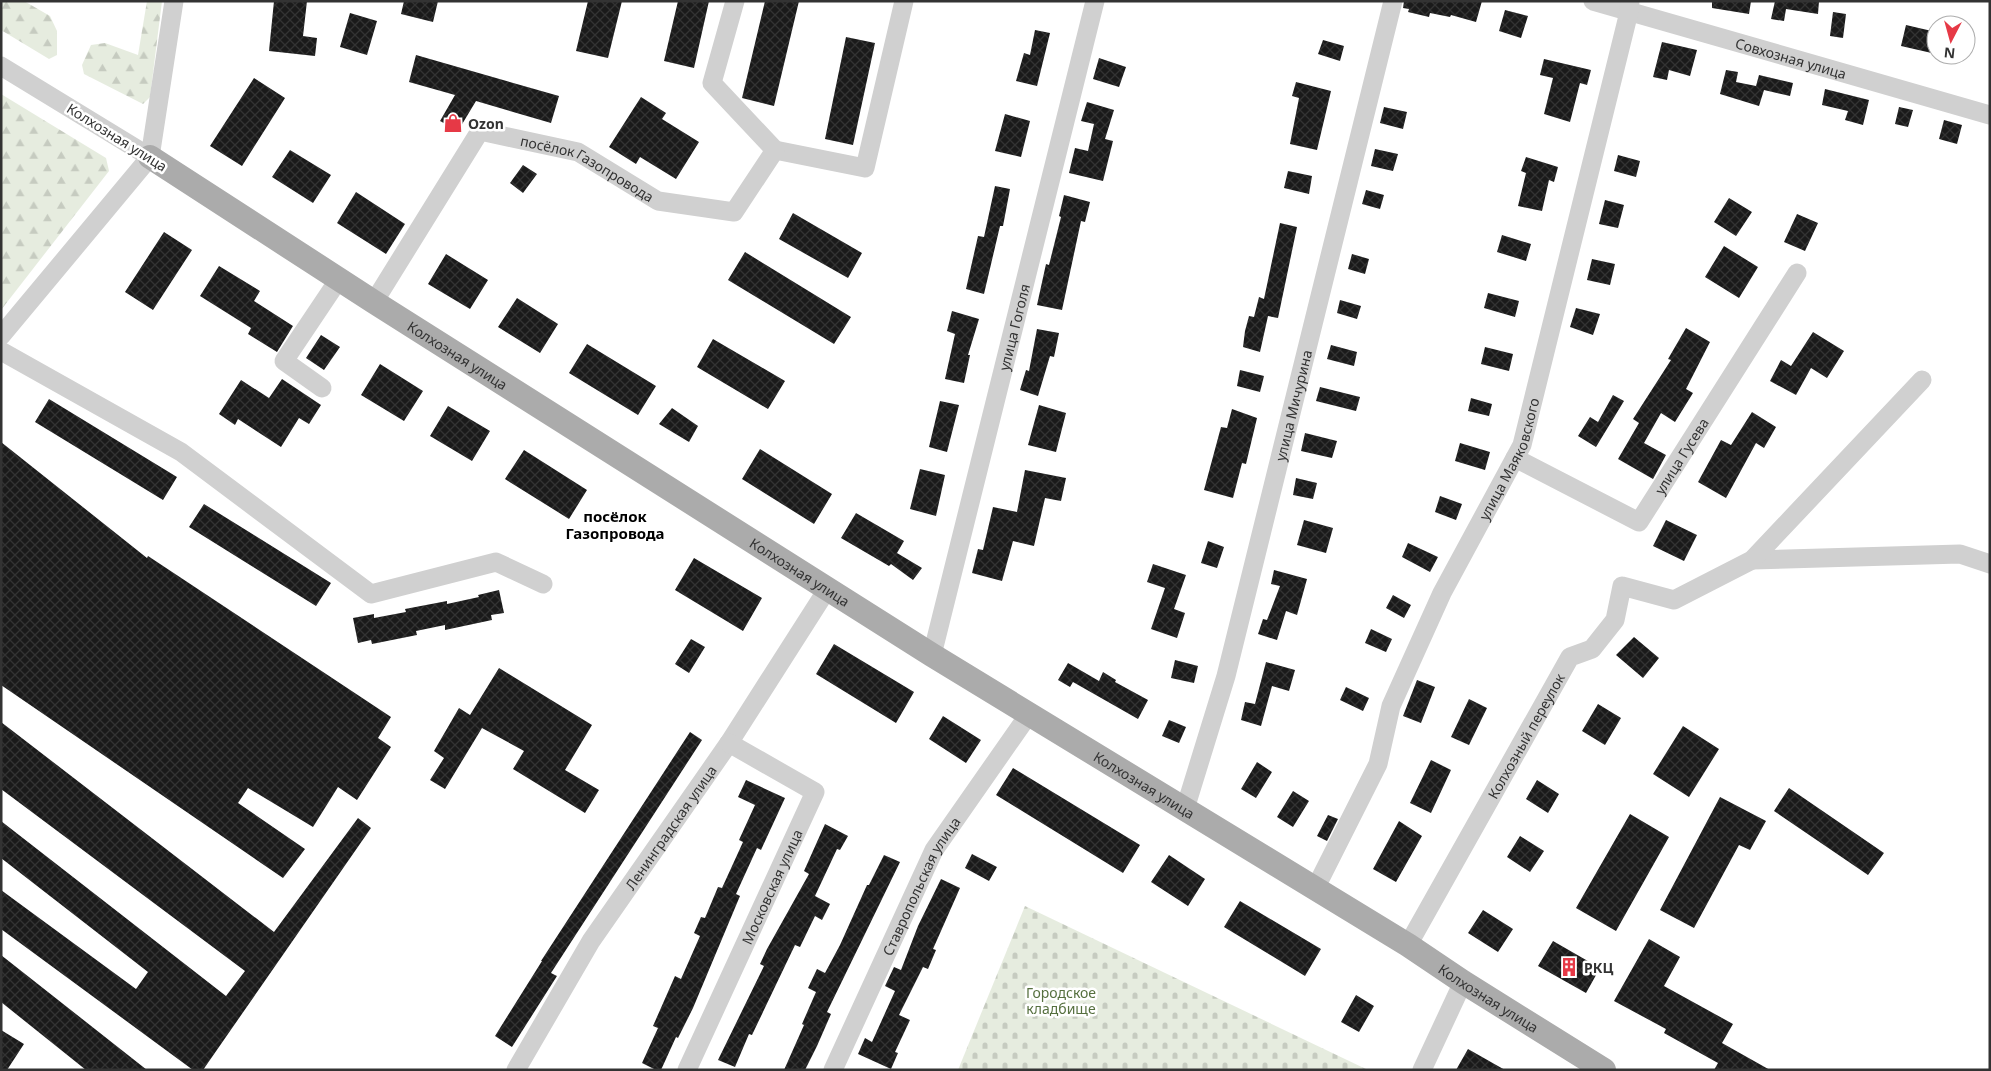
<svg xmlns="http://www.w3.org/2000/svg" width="1991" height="1071" font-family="'Noto Sans',sans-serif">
  <defs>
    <pattern id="forest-firs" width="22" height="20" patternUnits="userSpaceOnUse" patternTransform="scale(1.25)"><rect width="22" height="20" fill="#e6ecdf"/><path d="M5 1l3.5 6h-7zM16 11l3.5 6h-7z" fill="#c6cbc0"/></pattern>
    <pattern id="cemetery-stones" width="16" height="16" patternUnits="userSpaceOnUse" patternTransform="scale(1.25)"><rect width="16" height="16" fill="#e6ecdf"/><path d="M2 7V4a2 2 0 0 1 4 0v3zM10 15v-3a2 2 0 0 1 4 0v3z" fill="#c6cbc0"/></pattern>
    <pattern id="building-cross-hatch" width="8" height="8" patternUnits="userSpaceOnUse" patternTransform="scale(1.25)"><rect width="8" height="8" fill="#1a1a1a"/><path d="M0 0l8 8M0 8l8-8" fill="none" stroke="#333"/></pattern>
  </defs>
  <rect width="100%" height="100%" fill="#fff"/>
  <path fill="url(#forest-firs)" d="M1,1H24L50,16L57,31V55L49,59L1,30Z
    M147,1H162L150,97L143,104L84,74L82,65L91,45L105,43L138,55Z
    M1,94L106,158L109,171L1,310Z"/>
  <path fill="url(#cemetery-stones)" d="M1025,906L1368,1070H958Z"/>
  <path fill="url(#building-cross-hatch)" d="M274,1H307L303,36L317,38L315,56L269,51Z
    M404,1H438L433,22L401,14Z
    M588,1H622L608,58L576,51Z
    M678,1H709L694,68L664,61Z
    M765,1H799L774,106L742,98Z
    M1404,1H1482L1476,22L1451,15L1450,17L1430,13L1429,17L1408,12L1409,9L1403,8Z
    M1712,1H1751L1749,14L1712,8Z
    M1775,1H1819L1818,14L1786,9L1784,21L1771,19Z
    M1505,10L1528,16L1521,38L1499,31Z
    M1833,12L1846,14L1843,38L1830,36Z
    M350,13L377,21L367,55L340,47Z
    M1906,25L1936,32V54L1901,46Z
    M1035,30L1050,33L1037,86L1016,81L1024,53L1030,55Z
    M846,37L875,43L853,145L825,139Z
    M1323,40L1344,46L1340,61L1318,54Z
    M1662,42L1697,50L1690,76L1669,70L1667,80L1653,77Z
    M416,55L559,96L551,123L476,101L458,131L440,121L455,95L409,82Z
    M1099,58L1126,67L1119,87L1093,79Z
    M1544,59L1591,70L1587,85L1580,83L1570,122L1544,114L1553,78L1540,75Z
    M1726,70L1738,72L1736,82L1756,86L1759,75L1793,83L1790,96L1764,90L1759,106L1720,94Z
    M254,78L285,98L242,166L210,146Z
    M1296,82L1331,91L1317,150L1290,144L1299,98L1292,96Z
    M1825,89L1869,100L1863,125L1845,120L1848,111L1822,105Z
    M641,97L666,113L662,119L699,142L676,179L640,157L636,164L609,147Z
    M1087,102L1114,110L1105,139L1113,141L1103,181L1069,173L1075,148L1088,151L1094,124L1081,121Z
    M1384,107L1407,112L1403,129L1380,123Z
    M1899,107L1913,110L1908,127L1895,124Z
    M1005,114L1030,121L1021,157L995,151Z
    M1944,120L1962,125L1957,144L1939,139Z
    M1375,149L1398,154L1393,171L1371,166Z
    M290,150L331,175L313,203L272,177Z
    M1618,155L1640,161L1636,177L1614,171Z
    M1526,157L1558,167L1554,182L1549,180L1542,211L1518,206L1526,173L1521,171Z
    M523,165L537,174L523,193L510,183Z
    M1288,171L1312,176L1309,194L1284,188Z
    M995,186L1010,189L1003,226H1000L984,294L966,289L978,236L984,237Z
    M1366,190L1384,195L1380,209L1362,204Z
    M356,192L405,224L386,254L337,223Z
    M1064,195L1090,202L1085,222L1081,221L1062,310L1037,305L1046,264L1049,265L1061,217L1059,216Z
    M1729,198L1752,212L1736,236L1714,222Z
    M1605,200L1624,205L1618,228L1599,224Z
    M793,213L862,253L848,278L779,239Z
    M1797,214L1818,223L1805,251L1784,242Z
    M1280,223L1297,227L1278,318L1268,316L1260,352L1243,347L1245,331L1249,316L1254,317L1259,297L1264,299Z
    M164,232L192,250L153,310L125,292Z
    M1502,235L1531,244L1526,261L1497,252Z
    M1724,246L1758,267L1739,298L1705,277Z
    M745,252L851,317L834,344L728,280Z
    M446,254L488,280L470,309L428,284Z
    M1352,254L1369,259L1365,274L1348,269Z
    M1592,259L1615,264L1610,285L1587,280Z
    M219,266L260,291L254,301L293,326L277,352L248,334L251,328L200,296Z
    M1488,293L1519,301L1515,317L1484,308Z
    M517,298L558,324L540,353L498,327Z
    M1340,300L1361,306L1357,319L1337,313Z
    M1576,308L1600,314L1593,335L1570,327Z
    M952,311L979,319L968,355H970L964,383L945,379L955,334L947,331Z
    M1686,328L1710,342L1686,389L1693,393L1675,422L1661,413L1644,443L1666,455L1653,479L1618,459L1639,423L1633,419L1671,360L1668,359Z
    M1037,329L1059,333L1054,357L1050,356L1038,396L1020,390L1026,370L1029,371Z
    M1813,332L1844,351L1827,378L1811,368L1796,395L1770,381L1781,360L1791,366Z
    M321,335L340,347L324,370L306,358Z
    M713,339L785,381L768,409L697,367Z
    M587,344L656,386L638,415L569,373Z
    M1331,345L1357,352L1354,366L1327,359Z
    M1485,347L1513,354L1509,371L1481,364Z
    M380,364L423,391L404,421L361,395Z
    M1240,370L1264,376L1260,392L1237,386Z
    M282,379L321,405L309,424L299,418L281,447L238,419L235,425L219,414L241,380L269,398Z
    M1320,387L1360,397L1356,411L1316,401Z
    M1613,395L1624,401L1596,447L1578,436L1590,417L1598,422Z
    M1471,398L1492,404L1489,416L1468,411Z
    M49,399L177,477L163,500L35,422Z
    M940,401L959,405L947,452L929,447Z
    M1039,405L1066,413L1056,452L1028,445Z
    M448,406L490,431L472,461L430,436Z
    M672,408L698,426L689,442L659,424Z
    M1232,409L1257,418L1246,464L1242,463L1233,498L1204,490L1221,427L1227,428Z
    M1752,412L1776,427L1764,448L1756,443L1726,498L1698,482L1721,440L1731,445Z
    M1305,433L1337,441L1332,458L1301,451Z
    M1,442L147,558L148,556L391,717L378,738L391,747L357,800L338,787L313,827L248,788L238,803L305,849L283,878L1,685Z
    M1460,443L1490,452L1485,470L1455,461Z
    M760,449L832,494L814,524L742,479Z
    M524,450L587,490L569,519L505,479Z
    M920,469L945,475L936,516L910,509Z
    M1025,470L1066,478L1061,501L1045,498L1034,546L1013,541L1002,581L972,573L978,549L983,550L993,507L1017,512Z
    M1296,478L1317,483L1313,499L1293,495Z
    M1440,496L1462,504L1456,520L1435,512Z
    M204,504L331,583L316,606L189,527Z
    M856,513L904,541L897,553L922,568L913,580L891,564L889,566L841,538Z
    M1304,520L1333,528L1326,553L1297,545Z
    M1666,520L1697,535L1684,561L1653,546Z
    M1208,541L1224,547L1217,568L1201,563Z
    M1408,543L1438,557L1430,572L1402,557Z
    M694,558L762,598L743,631L675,590Z
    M1153,564L1186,575L1174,609L1185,613L1177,638L1151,629L1165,588L1147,582Z
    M1274,570L1307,579L1297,615L1286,611L1277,640L1258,634L1263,619L1267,620L1280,586L1271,584Z
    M499,590L504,613L491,615L492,620L445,630V625L416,631L417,635L372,644L371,640L358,643L353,618L374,614V618L406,612L405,609L447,601V604L479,597L478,595Z
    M1393,595L1411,605L1404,618L1386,608Z
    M1371,629L1392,639L1386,652L1365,643Z
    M1634,637L1659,658L1643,678L1616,655Z
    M691,639L705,647L689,673L675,664Z
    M834,644L914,692L896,723L816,674Z
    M1175,660L1198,666L1194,683L1171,678Z
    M1266,662L1295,670L1289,691L1272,686L1261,726L1241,720L1245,702L1255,704Z
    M1068,663L1099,681L1103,672L1116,680L1115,682L1148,700L1138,719L1073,682L1070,687L1058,680Z
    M499,668L592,725L565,770L599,790L585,813L513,769L524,751L482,728L445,789L430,780L444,758L434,751L459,708L470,715Z
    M1417,680L1435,687L1421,723L1403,716Z
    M1346,687L1369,698L1363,711L1340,700Z
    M1469,699L1487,708L1469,745L1451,737Z
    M1598,704L1621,718L1605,745L1582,731Z
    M943,716L981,740L966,763L929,739Z
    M1169,720L1186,727L1179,743L1162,736Z
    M1,722L274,932L358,818L371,828L203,1070H193L1,929V890L136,989L148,972L1,858V821L226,996L245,971L1,789Z
    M1683,726L1719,749L1689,797L1653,774Z
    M690,732L702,740L551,973L557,976L512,1047L495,1036L542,961H541Z
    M1431,760L1451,770L1431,813L1410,803Z
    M1257,762L1272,772L1256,798L1241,789Z
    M1013,768L1140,845L1123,873L996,795Z
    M746,780L785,798L761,850L757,848L736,894L740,896L693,1008L678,1038L676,1037L661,1070H656L642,1063L658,1028L653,1026L675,976L681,979L700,936L694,933L701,917L705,918L718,887L722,888L743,842L739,840L755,805L738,797Z
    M1537,780L1559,794L1548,813L1526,799Z
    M1789,788L1884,853L1868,875L1774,811Z
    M1293,791L1309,801L1293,827L1277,817Z
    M1720,797L1766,821L1750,850L1739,845L1694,928L1660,910Z
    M1630,814L1669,837L1616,931L1576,908Z
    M1328,815L1338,819L1327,841L1317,836Z
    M1399,821L1422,836L1396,882L1373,869Z
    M825,824L848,836L840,850L837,849L815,896L830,904L822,920L815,916L800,947L795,945L752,1035L749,1034L735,1067L718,1060L764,966L760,964L767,949L809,874L804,871Z
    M1520,836L1544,851L1530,872L1507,857Z
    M972,854L997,867L989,881L965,868Z
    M884,855L900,862L827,1012L831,1014L817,1046L805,1070H784L804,1025L802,1024L816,992L808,988L817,969L825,973L840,945L867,885H869Z
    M1169,855L1205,879L1188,906L1151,882Z
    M941,879L960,888L933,949L936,950L928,969L923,967L899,1015L910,1020L895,1052L898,1053L891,1069L858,1054L865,1038L872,1042L895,991L885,986L894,967L901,970L918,926Z
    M1240,901L1321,949L1305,976L1224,927Z
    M1483,910L1513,929L1498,952L1468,933Z
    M1649,939L1680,957L1664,986L1733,1024L1722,1043L1770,1070H1714L1718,1063L1664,1033L1666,1029L1614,1001Z
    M1553,941L1600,968L1586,993L1538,966Z
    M1,955L147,1070H86L1,1002Z
    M1356,995L1374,1006L1359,1032L1341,1022Z
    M1,1030L24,1044L7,1070H1Z
    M1468,1049L1505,1070H1456Z"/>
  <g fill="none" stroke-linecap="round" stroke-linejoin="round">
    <g stroke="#d0d0d0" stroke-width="19">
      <path id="s1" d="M1593,1L1990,115"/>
      <path d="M1,66L150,157"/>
      <path d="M775,150L865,168L904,1"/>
      <path d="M150,157L174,1"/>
      <path id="s2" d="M374,302L480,131L578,152L658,201L734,212L775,150L712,83L735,1"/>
      <path d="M1,336L150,157"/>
      <path d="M1,351L181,452L371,594L496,562L543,584"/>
      <path d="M322,388L284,361L339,279"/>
      <path id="s3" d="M1515,458L1639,522L1797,273"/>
      <path d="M1752,560L1960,554L1990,564"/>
      <path id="s4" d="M932,655L1095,1"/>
      <path id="s5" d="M1185,809L1226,676L1393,1"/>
      <path id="s6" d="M1315,889L1378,764L1391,706L1442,593L1522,445L1629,12L1630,1"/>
      <path id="s7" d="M1408,945L1570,657L1592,649L1615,620L1622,586L1674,600L1752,560L1922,380"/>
      <path id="s8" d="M516,1070L591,941L729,743L828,588"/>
      <path id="s9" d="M687,1070L815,792L729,743"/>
      <path id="s10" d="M833,1070L934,850L1029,714"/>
      <path d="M1422,1070L1463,982"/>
    </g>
    <path stroke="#ababab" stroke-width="24" id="s11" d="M150,157L374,302L932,655L1408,945L1463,982L1604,1070"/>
  </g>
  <defs>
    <g id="shop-bare" transform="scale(1.5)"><path d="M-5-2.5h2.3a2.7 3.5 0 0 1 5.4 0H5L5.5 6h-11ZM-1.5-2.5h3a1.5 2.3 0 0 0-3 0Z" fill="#e63946" stroke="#fff" stroke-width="2.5" paint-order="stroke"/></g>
    <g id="building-bare" transform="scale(1.5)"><path d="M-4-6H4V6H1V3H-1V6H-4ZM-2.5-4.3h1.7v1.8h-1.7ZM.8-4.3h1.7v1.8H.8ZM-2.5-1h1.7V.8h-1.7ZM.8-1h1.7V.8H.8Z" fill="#e63946" stroke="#fff" stroke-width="2.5" paint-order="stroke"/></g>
  </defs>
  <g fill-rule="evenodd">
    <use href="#shop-bare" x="453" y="123"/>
    <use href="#building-bare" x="1569" y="967"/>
  </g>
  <g text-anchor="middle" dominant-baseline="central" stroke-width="5" stroke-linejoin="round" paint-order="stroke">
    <g font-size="14" fill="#333" stroke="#fff">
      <text stroke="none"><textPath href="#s1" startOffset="206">Совхозная улица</textPath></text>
      <text transform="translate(117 137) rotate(32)">Колхозная улица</text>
      <text stroke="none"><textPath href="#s2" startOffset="316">посёлок Газопровода</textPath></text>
      <text stroke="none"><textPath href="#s4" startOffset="338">улица Гоголя</textPath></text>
      <text stroke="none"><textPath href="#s11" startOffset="366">Колхозная улица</textPath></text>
      <text stroke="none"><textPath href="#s5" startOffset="418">улица Мичурина</textPath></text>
      <text stroke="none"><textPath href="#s3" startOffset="218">улица Гусева</textPath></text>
      <text stroke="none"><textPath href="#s6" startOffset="474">улица Маяковского</textPath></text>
      <text stroke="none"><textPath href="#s11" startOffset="771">Колхозная улица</textPath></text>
      <text stroke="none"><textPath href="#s7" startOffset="240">Колхозный переулок</textPath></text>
      <text stroke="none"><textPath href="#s11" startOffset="1176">Колхозная улица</textPath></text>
      <text stroke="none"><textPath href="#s8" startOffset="288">Ленинградская улица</textPath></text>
      <text stroke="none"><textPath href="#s9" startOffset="202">Московская улица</textPath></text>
      <text stroke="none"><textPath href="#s10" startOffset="204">Ставропольская улица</textPath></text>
      <text stroke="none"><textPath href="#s11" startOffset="1581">Колхозная улица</textPath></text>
    </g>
    <g font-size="14" font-weight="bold" fill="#333" stroke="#fff" text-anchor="start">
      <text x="468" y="123">Ozon</text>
      <text x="1584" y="967">РКЦ</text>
    </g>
    <g font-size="14" fill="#56703f" stroke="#fff">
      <text x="1061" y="992">Городское<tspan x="1061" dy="16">кладбище</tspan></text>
    </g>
    <g font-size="15" font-weight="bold" fill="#000" stroke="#fff">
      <text x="615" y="516">посёлок<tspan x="615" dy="17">Газопровода</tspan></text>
    </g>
  </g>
  <rect width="1991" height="1071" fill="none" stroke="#333333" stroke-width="5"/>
  <g transform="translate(1951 40) rotate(186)"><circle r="24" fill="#ffffff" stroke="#adadad"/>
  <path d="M0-4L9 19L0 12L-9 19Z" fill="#e63946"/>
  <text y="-8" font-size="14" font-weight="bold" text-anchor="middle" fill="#333333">N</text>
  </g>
</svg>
